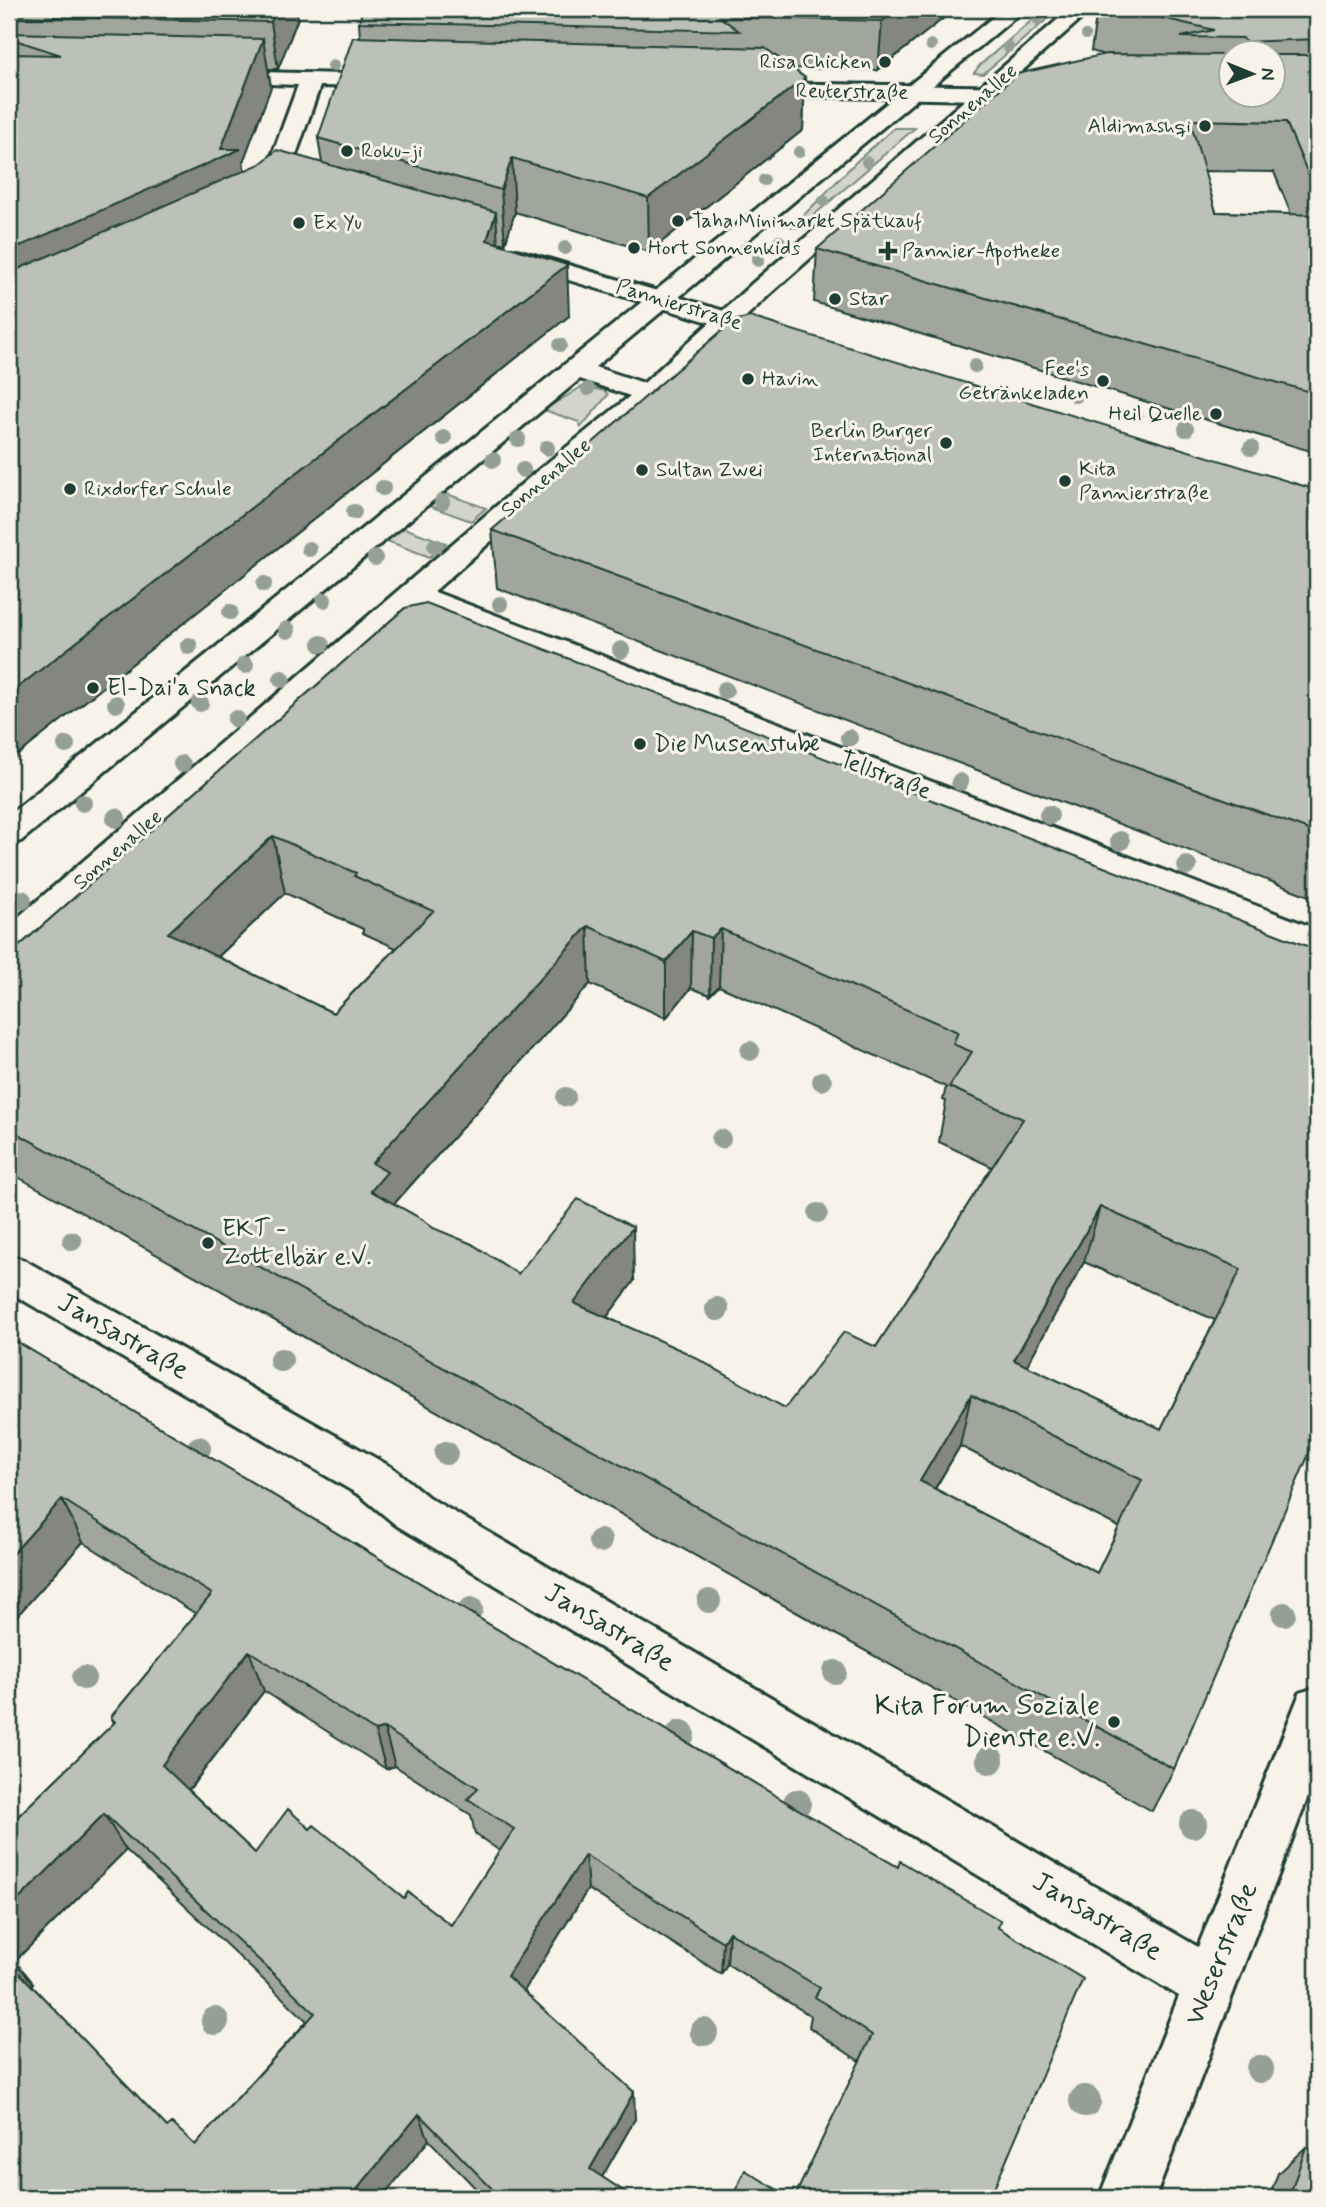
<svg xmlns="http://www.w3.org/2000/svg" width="1326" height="2207" font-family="Mynerve,sans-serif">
  <rect width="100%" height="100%" fill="#f7f3e8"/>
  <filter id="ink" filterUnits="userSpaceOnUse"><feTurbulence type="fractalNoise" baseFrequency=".0143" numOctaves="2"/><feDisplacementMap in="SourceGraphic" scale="14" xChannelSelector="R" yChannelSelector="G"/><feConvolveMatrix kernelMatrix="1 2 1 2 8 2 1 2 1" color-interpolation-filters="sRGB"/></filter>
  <g filter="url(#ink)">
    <path fill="#d3d5ca" stroke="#79897f" stroke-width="2" d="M1045,9H1059L983,74L974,73L980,65Z
      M894,128H915L799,228L792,227L858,160Z
      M583,386L605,391L608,395L581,427L579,422L544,410Z
      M444,493L486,508L471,521L429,506Z
      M404,528L446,543L430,557L387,541Z"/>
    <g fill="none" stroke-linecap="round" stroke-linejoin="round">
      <g stroke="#1f3d34" stroke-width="6">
        <path id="minor" d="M217,71L392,75L400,76L403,81L400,86L392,87L320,86L290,172L292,188L288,193H272L268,188L266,172L298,85L209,82L206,77L209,72Z
          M753,83L1025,87L1033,89L1036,94L1033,99L1025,101L745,95L742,90L745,85Z
          M517,250L671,295L675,300L671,305L662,308L508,262L505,257L508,252Z
          M414,584L1317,929V956L403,599L399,593L403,587Z
          M9,1255L24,1260L393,1468L428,1497L1198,1947L1300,1693L1317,1687V1773L1155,2198H1099L1179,1996L396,1525L361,1496L9,1292Z"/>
      </g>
      <g stroke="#1f3d34" stroke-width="6">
        <path id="tertiary" d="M662,292L776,327L780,332L776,337L767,340L653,305L649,300L653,295Z"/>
      </g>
      <g stroke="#1f3d34" stroke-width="6">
        <path id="secondary" d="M1003,9H1025L595,367L644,383L754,282L1070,9H1092L772,292L638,418L556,484L22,954L9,958V925L536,472L630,396L580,379L21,841L9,845V815Z"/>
      </g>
      <use href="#minor" fill="#f7f3e8" fill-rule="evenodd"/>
      <use href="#tertiary" fill="#f7f3e8" fill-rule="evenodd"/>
      <use href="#secondary" fill="#f7f3e8" fill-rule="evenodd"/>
    </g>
    <g fill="#949f96">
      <circle cx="1038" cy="21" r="5"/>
      <circle cx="1086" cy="35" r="5"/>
      <circle cx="931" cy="45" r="6"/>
      <circle cx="1008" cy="47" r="6"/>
      <circle cx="333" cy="66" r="6"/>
      <circle cx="799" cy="152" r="6"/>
      <circle cx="867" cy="162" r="6"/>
      <circle cx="764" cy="180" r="6"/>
      <circle cx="824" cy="201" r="6"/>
      <circle cx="801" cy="222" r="6"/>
      <circle cx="711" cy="224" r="6"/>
      <circle cx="779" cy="242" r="7"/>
      <circle cx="565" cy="248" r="7"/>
      <circle cx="758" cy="260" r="7"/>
      <circle cx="560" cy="345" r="7"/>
      <circle cx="975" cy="366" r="7"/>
      <circle cx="588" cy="389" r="7"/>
      <circle cx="1076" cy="396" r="7"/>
      <circle cx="1136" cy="414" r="7"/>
      <circle cx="1186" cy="429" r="8"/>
      <circle cx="444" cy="438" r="8"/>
      <circle cx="518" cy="439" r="8"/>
      <circle cx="547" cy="448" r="8"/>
      <circle cx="1251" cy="448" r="8"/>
      <circle cx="493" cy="460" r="8"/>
      <circle cx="523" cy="470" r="8"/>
      <circle cx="383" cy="488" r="8"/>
      <circle cx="442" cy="502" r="8"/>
      <circle cx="354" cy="512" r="8"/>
      <circle cx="435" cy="546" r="8"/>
      <circle cx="309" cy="549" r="8"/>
      <circle cx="375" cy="558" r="8"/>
      <circle cx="264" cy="584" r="8"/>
      <circle cx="324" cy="600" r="8"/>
      <circle cx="500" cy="604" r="8"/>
      <circle cx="230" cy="612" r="8"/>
      <circle cx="287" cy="630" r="9"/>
      <circle cx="321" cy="644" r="9"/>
      <circle cx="189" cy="646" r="9"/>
      <circle cx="621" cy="650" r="9"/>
      <circle cx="245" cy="665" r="9"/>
      <circle cx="282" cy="679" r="9"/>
      <circle cx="725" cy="690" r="9"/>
      <circle cx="200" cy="703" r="9"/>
      <circle cx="116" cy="704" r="9"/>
      <circle cx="236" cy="719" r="9"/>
      <circle cx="849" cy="738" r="9"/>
      <circle cx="66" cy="745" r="9"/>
      <circle cx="182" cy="764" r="9"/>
      <circle cx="960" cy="782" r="9"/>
      <circle cx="83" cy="803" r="9"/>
      <circle cx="1049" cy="815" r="10"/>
      <circle cx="116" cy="818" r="10"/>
      <circle cx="1120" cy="841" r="10"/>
      <circle cx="1187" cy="866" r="10"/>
      <circle cx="22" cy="900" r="10"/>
      <circle cx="750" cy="1051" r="10"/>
      <circle cx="822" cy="1081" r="10"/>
      <circle cx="566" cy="1097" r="10"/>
      <circle cx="721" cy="1139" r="10"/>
      <circle cx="818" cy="1213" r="10"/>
      <circle cx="72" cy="1241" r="10"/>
      <circle cx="717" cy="1309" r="12"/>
      <circle cx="281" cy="1360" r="12"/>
      <circle cx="199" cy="1448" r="12"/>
      <circle cx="446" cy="1453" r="12"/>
      <circle cx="600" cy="1541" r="12"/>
      <circle cx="709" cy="1601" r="12"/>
      <circle cx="471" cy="1609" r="12"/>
      <circle cx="1284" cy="1614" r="12"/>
      <circle cx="835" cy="1672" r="12"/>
      <circle cx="84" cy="1678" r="12"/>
      <circle cx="681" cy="1734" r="14"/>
      <circle cx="990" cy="1760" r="14"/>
      <circle cx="797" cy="1803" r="14"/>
      <circle cx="1193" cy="1824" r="14"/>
      <circle cx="215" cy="2021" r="14"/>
      <circle cx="704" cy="2032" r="14"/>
      <circle cx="1260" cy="2069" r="14"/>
      <circle cx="1085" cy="2101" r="16"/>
    </g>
    <path fill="#a1a69d" stroke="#1f3d34" stroke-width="2" fill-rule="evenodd" d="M9,9L298,18L278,69H268L271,87L243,162L245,171L322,163L318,138L360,38L359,22L955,9L878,70L792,68L805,78L803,130L649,252L515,212L505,244L498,242V243L569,316L9,762Z
      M1097,9H1317V453L814,302L817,249L1105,55L1091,51ZM1231,52H1273V94H1231ZM1204,171L1274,172L1291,214L1216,212Z
      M1317,490V899L497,588L492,530Z
      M405,608L1317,950L1174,1769L1152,1811L9,1172V955ZM285,893L363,929V933L396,948L333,1013L218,957ZM590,984L666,1018L691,988L710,995L719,986L946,1087L943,1100L946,1101L939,1142L992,1167L876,1347L785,1408L607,1317L634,1281L518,1274L433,1228L394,1204ZM1084,1262L1215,1320L1161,1429L1026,1366ZM960,1446L1119,1527L1097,1573L935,1489Z
      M9,1337L796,1808L898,1867L1001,1921L998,1927L859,2061L809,2027L811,2016L727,1964L721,1974L588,1889L524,1991L635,2119L602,2177L634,2198H485L429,2140L9,2198V1825L114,1723L111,1717L196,1614L83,1542L9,1625ZM264,1691L386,1769L395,1766L471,1815L475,1834L500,1851L451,1925L404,1898L310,1829L255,1853L189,1790ZM126,1850L307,2021L195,2145L167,2127L31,1985L33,1983L15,1961Z
      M1306,2147L1317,2198H1269L1278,2173Z"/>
    <path fill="#83877f" stroke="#1f3d34" stroke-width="2" d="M276,9H296L298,18L278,69L271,22Z
      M898,9H955L878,70L882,21Z
      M263,39L271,87L243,162L249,199L9,308V251L221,149Z
      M805,78L803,130L649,252L648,198Z
      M512,158L515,212L505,244L501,190Z
      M496,212L499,263L487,240Z
      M567,265L569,316L9,762V694Z
      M273,836L285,893L183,990L168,933Z
      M588,926L590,984L393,1205L371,1191L372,1163Z
      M721,929L719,986L710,995L711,938Z
      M692,931L691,988L666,1018V962Z
      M1100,1207L1084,1262L1001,1412L1014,1360Z
      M633,1227L634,1281L577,1356L574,1303Z
      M971,1395L960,1446L910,1531L920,1481Z
      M62,1499L83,1542L9,1625V1558Z
      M249,1651L264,1691L180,1801L162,1765Z
      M384,1728L395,1766L386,1769L375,1731Z
      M104,1814L126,1850L15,1961L33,1983L29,1987L9,1963V1909Z
      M585,1855L588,1889L514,2007L507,1976Z
      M729,1932L727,1964L721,1974L723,1942Z
      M634,2092L635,2119L593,2193L590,2169Z
      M419,2114L429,2140L382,2198H350Z"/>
    <path fill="#bbc1b6" stroke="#1f3d34" stroke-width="2" fill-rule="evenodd" d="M9,9H276L271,22L9,16Z
      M363,9H898L882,21L720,17L739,31L359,22Z
      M1124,9H1317V39L1245,42L1243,38L1181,37L1214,30Z
      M9,33L263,39L221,149H241L9,251V54L61,55L9,38Z
      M353,37L765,48L805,78L648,198L512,158L501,190L318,138Z
      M1106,54L1231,55V94H1273V55H1317V195L1286,122L1190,120L1216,212L1317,215V394L817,249L1017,74Z
      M277,150L496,212L487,240L567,265L9,694V434H10L9,433V273L260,164Z
      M750,317L1317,490V833L492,530L733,321Z
      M426,603L1317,950V1435L1174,1769L9,1129V955L405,608ZM273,836L356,873L354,876L433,911L333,1013L168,933ZM588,926L666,962L692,931L711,938L721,929L958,1032L953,1044L972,1052L949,1087L1023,1119L876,1347L844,1332L785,1408L685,1352L574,1303L633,1227L578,1199L518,1274L472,1244L433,1228L422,1219L371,1191L387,1172L372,1163ZM1100,1207L1241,1269L1161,1429L1014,1360ZM971,1395L1142,1480L1097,1573L920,1481Z
      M9,1337L796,1808L898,1867L900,1861L1001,1921L997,1927L1083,1979L990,2198H794L872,2035L815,1997L820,1988L729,1932L723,1942L585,1855L507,1976L634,2092L590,2169L634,2198H501L419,2114L350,2198H9V1962L167,2127L172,2123L195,2145L315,2013L104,1814L9,1909V1825L115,1722L111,1717L212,1594L62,1499L9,1558ZM249,1651L375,1731L384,1728L478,1788L468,1799L514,1829L451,1925L408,1892L404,1898L314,1825L310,1829L288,1809L255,1853L162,1765Z
      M1306,2147L1317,2153V2198H1289Z
      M745,2170L791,2198H732Z"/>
  </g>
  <g fill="#1f3d34" stroke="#f7f3e8" stroke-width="2.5">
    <circle cx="885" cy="62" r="7"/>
    <circle cx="1205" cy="126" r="7"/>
    <circle cx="347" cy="151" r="7"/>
    <circle cx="678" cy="221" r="7"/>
    <circle cx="299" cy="223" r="7"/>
    <circle cx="634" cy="248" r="7"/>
    <path d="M884.5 240.5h7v7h7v7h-7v7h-7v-7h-7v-7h7z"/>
    <circle cx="835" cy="299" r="7"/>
    <circle cx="748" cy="379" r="7"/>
    <circle cx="1103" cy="381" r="7"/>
    <circle cx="1216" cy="414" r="7"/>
    <circle cx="946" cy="443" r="7"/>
    <circle cx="642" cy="470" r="7"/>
    <circle cx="1065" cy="481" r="7"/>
    <circle cx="70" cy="489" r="7"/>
    <circle cx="93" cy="688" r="7"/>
    <circle cx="640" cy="744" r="7"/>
    <circle cx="208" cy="1243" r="7"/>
    <circle cx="1114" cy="1722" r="7"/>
  </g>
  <g text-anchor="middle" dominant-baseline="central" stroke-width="6" stroke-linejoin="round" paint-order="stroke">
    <g font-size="21" fill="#1f3d34" stroke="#f7f3e8" text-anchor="start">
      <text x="871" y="62" text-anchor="end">Risa Chicken</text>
      <text x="1191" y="126" text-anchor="end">Aldimashqi</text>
      <text x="361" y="151">Roku-ji</text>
      <text x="692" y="221">Taha Minimarkt Spätkauf</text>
      <text x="313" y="223">Ex Yu</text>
      <text x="648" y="248">Hort Sonnenkids</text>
      <text x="902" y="251">Pannier-Apotheke</text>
      <text x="849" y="299">Star</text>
      <text x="1089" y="369" text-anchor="end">Fee's<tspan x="1089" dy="24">Getränkeladen</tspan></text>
      <text x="762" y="379">Havin</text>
      <text x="1202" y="414" text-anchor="end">Heil Quelle</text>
      <text x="932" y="431" text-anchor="end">Berlin Burger<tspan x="932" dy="24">International</tspan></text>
      <text x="1079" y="469">Kita<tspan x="1079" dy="24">Pannierstraße</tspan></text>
      <text x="656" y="470">Sultan Zwei</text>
      <text x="84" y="489">Rixdorfer Schule</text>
    </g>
    <g font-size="21" fill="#1f3d34" stroke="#f7f3e8">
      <text transform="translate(852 92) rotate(1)">Reuterstraße</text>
      <text transform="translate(973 104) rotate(-41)">Sonnenallee</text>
      <text transform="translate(679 305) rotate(17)">Pannierstraße</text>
      <text transform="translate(546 478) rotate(-40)">Sonnenallee</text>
      <text transform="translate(118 850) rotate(-41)">Sonnenallee</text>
    </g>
    <g font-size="24" fill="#1f3d34" stroke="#f7f3e8" text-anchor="start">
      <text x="107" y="688">El-Dai'a Snack</text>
      <text x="654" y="744">Die Musenstube</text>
      <text x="222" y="1229">EKT -<tspan x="222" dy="28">Zottelbär e.V.</tspan></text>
    </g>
    <g font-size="24" fill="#1f3d34" stroke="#f7f3e8">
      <text transform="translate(885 776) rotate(21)">Tellstraße</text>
    </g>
    <g font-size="28" fill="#1f3d34" stroke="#f7f3e8">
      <text transform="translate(123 1337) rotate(30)">Jansastraße</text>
      <text transform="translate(609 1628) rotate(31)">Jansastraße</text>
      <text transform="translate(1097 1917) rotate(31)">Jansastraße</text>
      <text transform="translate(1222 1954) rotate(-68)">Weserstraße</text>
    </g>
    <g font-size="28" fill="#1f3d34" stroke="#f7f3e8" text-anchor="end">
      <text x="1100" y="1706">Kita Forum Soziale<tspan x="1100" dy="32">Dienste e.V.</tspan></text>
    </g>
  </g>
  <rect width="1326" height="2207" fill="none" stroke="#f7f3e8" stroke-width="35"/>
  <rect x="18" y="18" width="1291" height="2172" fill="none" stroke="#1f3d34" stroke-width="2.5" filter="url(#ink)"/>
  <g transform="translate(1252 74) rotate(91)"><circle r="33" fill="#f7f3e8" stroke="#a1aaa0" stroke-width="2"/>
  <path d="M0-5L12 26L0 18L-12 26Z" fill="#1f3d34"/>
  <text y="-10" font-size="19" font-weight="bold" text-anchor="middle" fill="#1f3d34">N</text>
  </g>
</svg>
